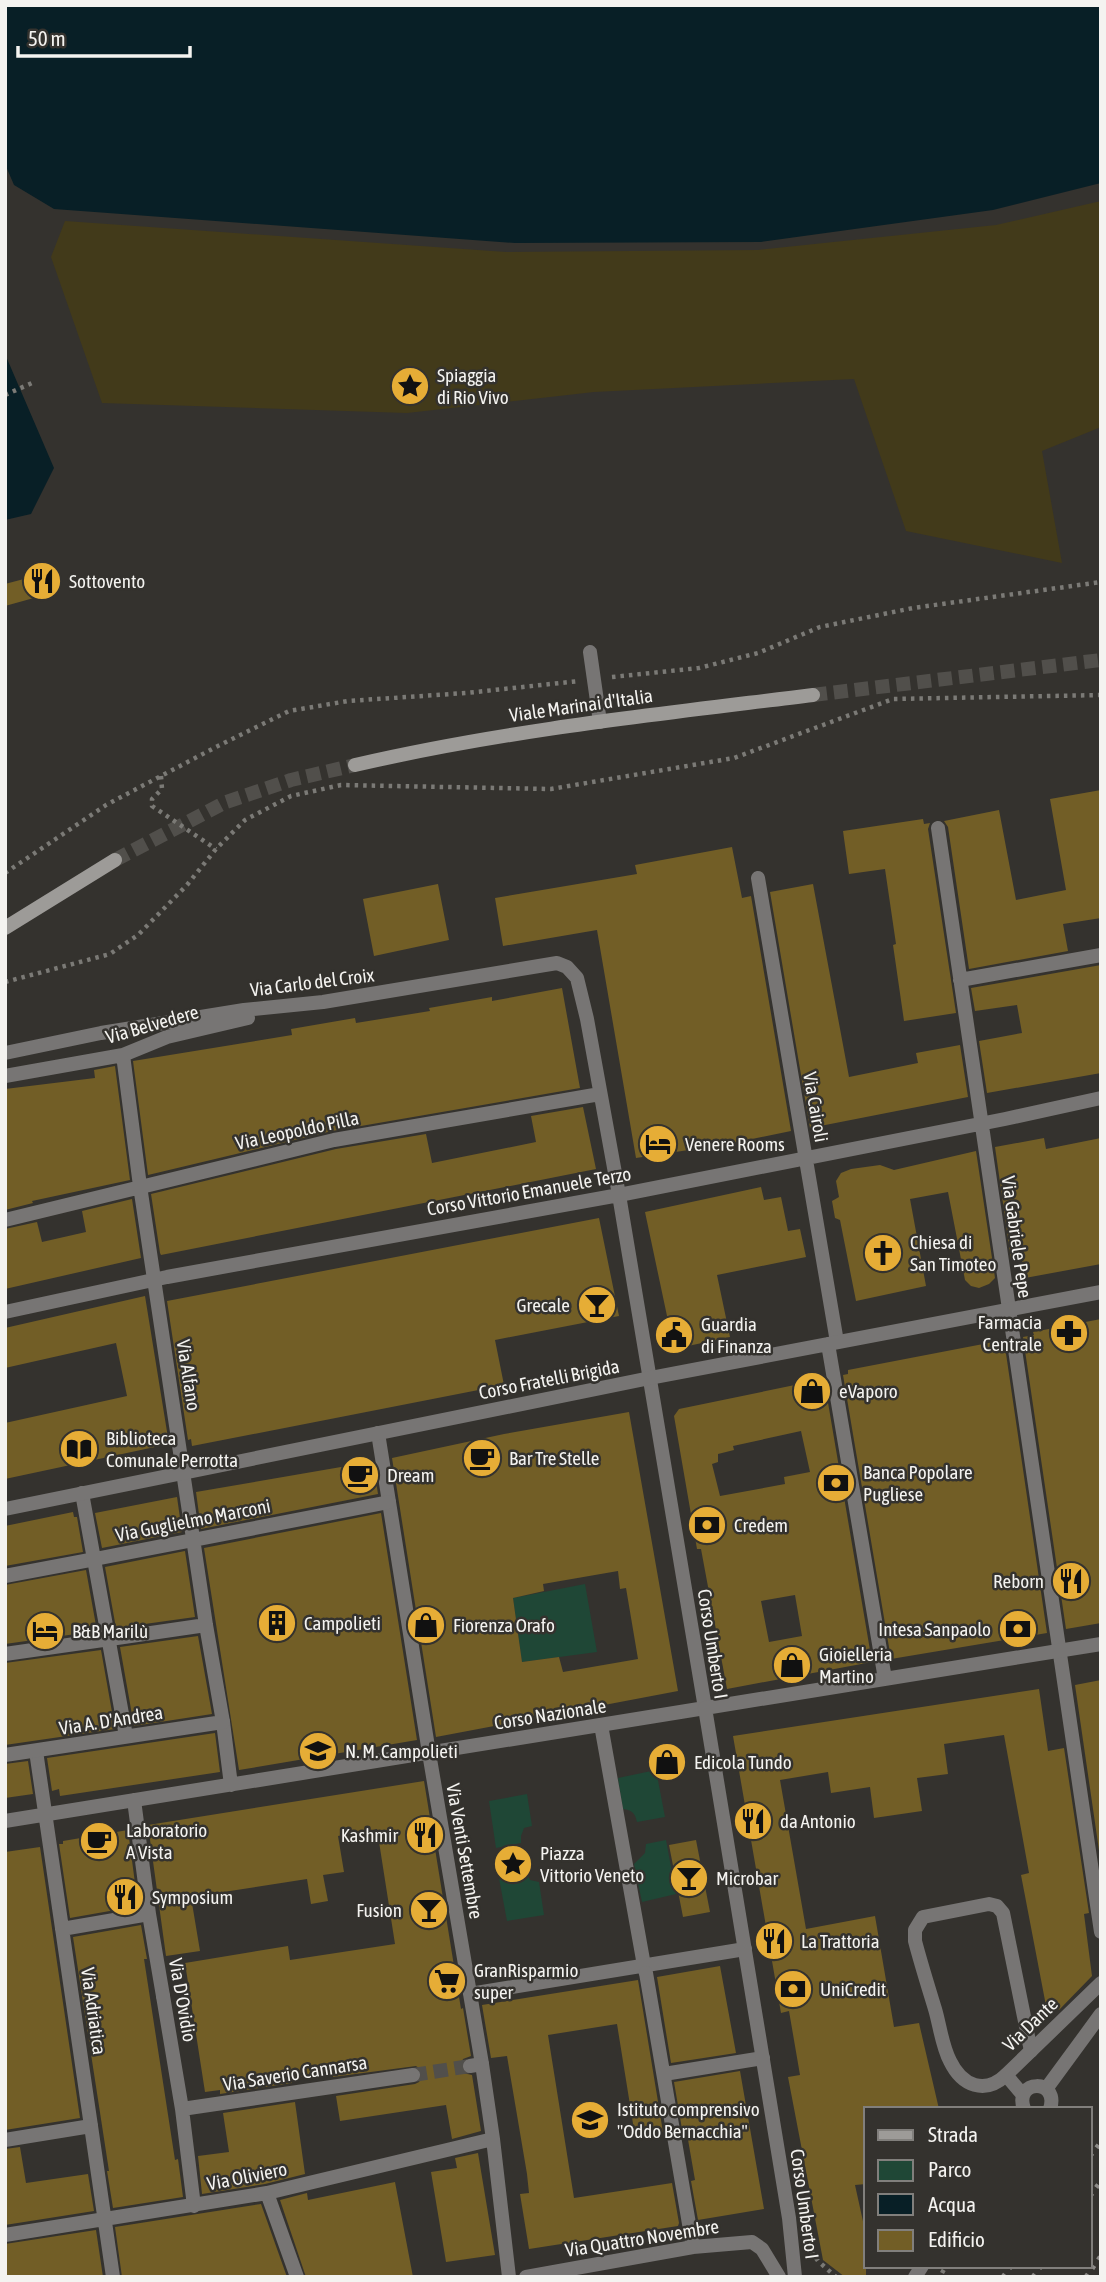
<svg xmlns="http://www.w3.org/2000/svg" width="1106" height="2282" font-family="'Asap Condensed',sans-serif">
  <rect width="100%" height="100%" fill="#34322e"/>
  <path fill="#1f4736" d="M585,1584L597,1652L522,1662L513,1598Z
    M656,1770L665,1817L637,1822C635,1813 632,1810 623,1809L618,1778Z
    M527,1794L532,1826L524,1828L521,1836V1843L496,1848L489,1801Z
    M666,1840L676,1894L642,1902L634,1864L645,1853L646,1844Z
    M525,1868L530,1880L539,1882L544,1915L507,1921L498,1873Z"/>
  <path fill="#423a1a" d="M1101,201V427L1042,451L1062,563L906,531L854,379L594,392L407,413L102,403L51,257L65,221L506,252L758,250L996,225Z"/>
  <path fill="#081f26" d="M5,5H1101V183L993,210L761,242L515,243L54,209L14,185L5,164Z
    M5,354L54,468L31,514L5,520Z"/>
  <path fill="#725e26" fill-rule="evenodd" d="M54,571L59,591L5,606V584Z
    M1101,790V918L1063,924L1068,951L969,969L948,827L944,821L999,810L1016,900L1066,890L1050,799Z
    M923,819L924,824L930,823L928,829L956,1013L904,1021L893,945L896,944L885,869L849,874L843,831Z
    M732,847L742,898L751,896L791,1131L728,1144L636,1158L597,930L503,946L495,898L637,874L635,865Z
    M438,884L449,940L374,956L363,899Z
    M813,884L849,1077L918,1063L916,1053L960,1045L968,1097L810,1128L770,892Z
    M1101,965V1073L987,1093L979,1041L1022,1033L1017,1005L975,1011L971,988Z
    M562,988L580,1088L332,1131L148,1175L133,1061L292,1035L291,1029L355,1018L356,1023L430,1011L429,1008L492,997V1001Z
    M115,1066L130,1180L32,1201L33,1203L5,1210V1089L95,1078L94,1070Z
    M583,1107L596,1169L161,1255L160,1253L151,1194L336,1149L426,1134L432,1163L536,1142L531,1116Z
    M1044,1138L1046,1149L1101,1138V1264L1025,1278L1020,1250L1011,1260L995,1147Z
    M976,1151L995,1278L989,1284L979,1288L971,1286L965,1280L948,1192L910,1199L926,1286L856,1301L840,1220L835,1218L832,1201L839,1197L836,1181L841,1173L851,1169L880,1165L894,1170Z
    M761,1187L764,1200L781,1197L788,1231L800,1229L806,1257L717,1275L730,1337L674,1349L645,1212Z
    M132,1199L141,1258L5,1289V1229L37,1222L42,1242L86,1232L82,1211Z
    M599,1218L619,1316L495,1340L504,1385L192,1446L191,1439L188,1440L167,1301Z
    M145,1296L169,1444L5,1479V1423L127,1396L116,1343L5,1368V1328Z
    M1101,1319V1623L1066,1629L1023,1337L1034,1335L1033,1332Z
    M1004,1340L1047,1633L891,1659L843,1375L848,1374V1370Z
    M824,1379L872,1662L727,1689L701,1549H697L674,1416L679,1409ZM801,1431L810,1472L784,1477L785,1484L720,1496L712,1464L718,1462V1454L734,1450L733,1446ZM795,1595L802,1636L769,1642L761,1601Z
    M629,1412L678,1691L436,1737L392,1458L504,1434ZM618,1571L620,1589L626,1588L638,1659L563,1672L559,1657L522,1662L513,1598L544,1591L543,1584Z
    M370,1462H373L378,1494L201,1529L196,1492Z
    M177,1497L182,1532L102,1548L95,1513Z
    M73,1512L74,1517H77L83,1552L5,1566V1526Z
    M381,1513L417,1740L239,1770L204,1548Z
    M185,1551L195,1617L116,1628L105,1567Z
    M86,1570L97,1631L5,1644V1585Z
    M198,1636L212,1714L134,1726L120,1647Z
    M101,1650L115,1729L5,1745V1663Z
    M1101,1680V1864L1075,1685Z
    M1039,1689L1048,1751L1064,1748L1089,1913L1084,1914L1092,1976L1059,2010L1047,2011L1021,1875L1029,1873L1004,1735L944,1744L948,1774L917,1778L922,1811L874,1818L870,1787L831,1793L828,1772L780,1780L806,1929L875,1916L894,2027L919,2023L939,2109H866V2184L855,2185L866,2235V2277H845L823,2260L788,2077L800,2075L789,2011L781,2013L733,1736Z
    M215,1733L220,1772L60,1796L59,1789L52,1791L47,1758Z
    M28,1761L33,1794L5,1798V1764Z
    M424,1781L461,2009L463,2008L471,2056L463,2059L460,2067L463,2073L472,2075L481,2131L452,2139L446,2105L340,2121L336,2096L415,2084L419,2082L423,2074L420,2069L416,2066L333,2077V2072L292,2078V2083L220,2094V2090L205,2092L185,1963L288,1946L290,1960L395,1944L377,1829L338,1836L344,1872L323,1875L328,1901L311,1904L307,1879L191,1897L200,1951L166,1956L148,1825Z
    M128,1830L138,1906L70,1918L59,1844H63V1841Z
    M696,1840L710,1912L683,1917L669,1845Z
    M40,1847L80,2118L5,2130V1852Z
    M141,1925L147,1959H144L175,2160L178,2159L183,2197L113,2208L107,2171H109L73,1937Z
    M720,1966L736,2053L671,2063L657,1977Z
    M638,1980L663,2132L635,2136L617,2024L548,2035L574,2198L672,2183L679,2223L678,2226L529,2249L520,2194L529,2193L527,2174L507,2056L491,2058L482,2005Z
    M740,2071L764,2209L698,2220L691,2181L695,2180L686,2128L682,2129L674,2082Z
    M295,2102L305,2174L265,2184L202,2194L198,2156L229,2152L223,2113Z
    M20,2147L26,2183L88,2174L94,2211L5,2225V2149Z
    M478,2153L495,2255L446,2262L431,2172L457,2168L455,2158Z
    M395,2182L413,2277H306L280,2200L307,2193L308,2200Z
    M261,2204L287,2277H122L115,2227Z
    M96,2230L103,2277H5V2244Z"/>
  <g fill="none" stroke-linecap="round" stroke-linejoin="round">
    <path stroke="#514f4b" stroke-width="14" stroke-dasharray="14 7" stroke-linecap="butt" d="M413,2075L470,2066"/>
    <path stroke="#514f4b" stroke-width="14" stroke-dasharray="14 7" stroke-linecap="butt" d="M813,695L1101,660
      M115,860L226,802L291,780L355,765"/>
    <path stroke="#7b7a76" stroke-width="4.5" stroke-dasharray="3.5 5" stroke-linecap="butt" d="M5,395L32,383
      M612,677L699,668L758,653L820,627L913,608L1101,582
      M161,776L162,789L152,799V806L216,849
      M5,873L106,805L216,747L289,711L348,701L466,693L579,681
      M5,982L110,954L138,935L187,885L216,849L245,820L291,796L341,785L551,789L734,758L893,699L1101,695
      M811,2251L818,2261L836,2277
      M942,2273L946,2266"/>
    <path stroke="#777574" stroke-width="14" d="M590,652L600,722
      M1006,2075C985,2095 962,2086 950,2061C942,2046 940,2026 935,2009C928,1986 921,1964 915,1941V1930L923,1917L989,1904L997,1906L1003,1913L1031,2051"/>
    <path stroke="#777574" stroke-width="14" d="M378,1433L429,1753L482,2064
      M5,1576L95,1559
      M5,1654L110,1639
      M223,1722L231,1785
      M601,1725L645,1971
      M36,1751L91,2126
      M134,1800L149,1914L163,1996
      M5,1821L705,1708
      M62,1929L149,1914
      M470,1994L745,1949"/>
    <path stroke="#777574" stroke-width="14" d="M938,828L1101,1932
      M758,878L837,1342
      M960,980L1101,955
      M5,1053L101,1033L244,1010L323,1002L557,963L567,967L577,978L587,1019L619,1195L705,1708
      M5,1076L123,1055L167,1037L248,1018
      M5,1220L334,1140L600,1094
      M5,1312L167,1277L619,1195L1005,1119L1101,1098
      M82,1493L126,1736
      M95,1559L389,1502
      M110,1639L206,1625
      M5,1755L223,1722L206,1625L140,1186L123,1055
      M646,1973L693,2247
      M163,1996L182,2109L194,2206
      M470,2066L482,2064L493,2139L509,2277
      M664,2074L763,2058
      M1046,2089L1101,2014
      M1023,2095L1006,2075L1101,1983
      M182,2109L413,2075
      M1024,2109C1013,2079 1060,2078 1050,2109
      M5,2140L91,2126L113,2277
      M267,2193L297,2277
      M5,2235L267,2193L493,2139
      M526,2277L693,2247L752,2242L762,2249L779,2277
      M915,2277L922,2266"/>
    <path stroke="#777574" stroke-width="14" d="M828,1344L885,1679
      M5,1509L650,1378L1101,1292
      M795,2277L789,2218L705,1708L1101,1644"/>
    <path stroke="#9d9b98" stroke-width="14" d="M355,765C506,730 660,714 813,695
      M5,928L115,860"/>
    <path stroke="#8e8c89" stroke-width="5" stroke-dasharray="3.5 7" stroke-linecap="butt" d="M1090,2156L1101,2142
      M1090,2196L1101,2181
      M1003,2277L1011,2266
      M1033,2277L1041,2266
      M1086,2277L1101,2256"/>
  </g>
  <defs>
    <g id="sight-disc" transform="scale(2.0125)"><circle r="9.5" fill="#e6ad36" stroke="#34322e"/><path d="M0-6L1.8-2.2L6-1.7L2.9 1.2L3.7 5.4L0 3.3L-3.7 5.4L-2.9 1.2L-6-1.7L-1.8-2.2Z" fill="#111"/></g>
    <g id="restaurant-disc" transform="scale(2.0125)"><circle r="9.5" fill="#e6ad36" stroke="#34322e"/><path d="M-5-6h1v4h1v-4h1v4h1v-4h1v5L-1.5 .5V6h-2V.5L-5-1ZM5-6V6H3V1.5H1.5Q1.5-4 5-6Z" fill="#111"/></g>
    <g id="hotel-disc" transform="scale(2.0125)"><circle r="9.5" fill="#e6ad36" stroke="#34322e"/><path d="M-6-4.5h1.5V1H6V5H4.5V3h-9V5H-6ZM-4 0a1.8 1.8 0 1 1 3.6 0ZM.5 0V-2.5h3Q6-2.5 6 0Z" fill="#111"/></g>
    <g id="church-disc" transform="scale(2.0125)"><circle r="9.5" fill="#e6ad36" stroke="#34322e"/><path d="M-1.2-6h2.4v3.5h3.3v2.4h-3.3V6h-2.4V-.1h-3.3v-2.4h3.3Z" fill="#111"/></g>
    <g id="bar-disc" transform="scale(2.0125)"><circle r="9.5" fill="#e6ad36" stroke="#34322e"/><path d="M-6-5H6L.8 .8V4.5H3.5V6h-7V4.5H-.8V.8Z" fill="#111"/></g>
    <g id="pharmacy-disc" transform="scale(2.0125)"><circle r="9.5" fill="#e6ad36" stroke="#34322e"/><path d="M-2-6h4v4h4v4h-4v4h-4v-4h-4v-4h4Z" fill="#111"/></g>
    <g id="civic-disc" transform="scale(2.0125)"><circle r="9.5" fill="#e6ad36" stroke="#34322e"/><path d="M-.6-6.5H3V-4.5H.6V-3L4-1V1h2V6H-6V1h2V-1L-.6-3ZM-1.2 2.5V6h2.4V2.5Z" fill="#111"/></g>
    <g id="shop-disc" transform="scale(2.0125)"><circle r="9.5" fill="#e6ad36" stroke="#34322e"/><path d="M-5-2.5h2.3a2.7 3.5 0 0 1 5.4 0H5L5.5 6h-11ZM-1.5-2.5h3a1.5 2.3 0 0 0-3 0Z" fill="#111"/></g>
    <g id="library-disc" transform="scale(2.0125)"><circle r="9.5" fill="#e6ad36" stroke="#34322e"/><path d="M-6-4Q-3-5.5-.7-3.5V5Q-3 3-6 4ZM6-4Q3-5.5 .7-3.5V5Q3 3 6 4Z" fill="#111"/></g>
    <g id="cafe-disc" transform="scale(2.0125)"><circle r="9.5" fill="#e6ad36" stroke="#34322e"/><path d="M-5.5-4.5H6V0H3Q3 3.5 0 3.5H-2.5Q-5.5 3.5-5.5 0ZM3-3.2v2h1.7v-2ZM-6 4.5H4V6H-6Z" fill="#111"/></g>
    <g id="bank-disc" transform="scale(2.0125)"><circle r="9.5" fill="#e6ad36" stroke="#34322e"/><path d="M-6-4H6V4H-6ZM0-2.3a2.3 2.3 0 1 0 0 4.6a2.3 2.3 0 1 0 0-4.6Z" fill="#111"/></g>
    <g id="building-disc" transform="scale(2.0125)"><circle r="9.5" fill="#e6ad36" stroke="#34322e"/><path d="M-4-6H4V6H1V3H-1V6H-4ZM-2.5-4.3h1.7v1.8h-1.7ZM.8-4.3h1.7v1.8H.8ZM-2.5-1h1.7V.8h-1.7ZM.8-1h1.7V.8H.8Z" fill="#111"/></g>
    <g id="school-disc" transform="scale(2.0125)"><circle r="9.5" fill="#e6ad36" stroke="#34322e"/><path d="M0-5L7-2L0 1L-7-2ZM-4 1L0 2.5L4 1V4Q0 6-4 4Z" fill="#111"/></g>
    <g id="supermarket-disc" transform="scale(2.0125)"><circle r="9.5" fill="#e6ad36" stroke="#34322e"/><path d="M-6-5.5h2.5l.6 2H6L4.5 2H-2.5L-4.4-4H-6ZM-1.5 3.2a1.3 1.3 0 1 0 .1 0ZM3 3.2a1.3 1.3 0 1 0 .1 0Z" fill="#111"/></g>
  </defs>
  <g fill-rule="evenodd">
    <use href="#sight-disc" x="410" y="386"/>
    <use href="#restaurant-disc" x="42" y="581"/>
    <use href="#hotel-disc" x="658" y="1144"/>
    <use href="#church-disc" x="883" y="1253"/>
    <use href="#bar-disc" x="597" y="1305"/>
    <use href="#pharmacy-disc" x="1069" y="1333"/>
    <use href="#civic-disc" x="674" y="1335"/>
    <use href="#shop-disc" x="812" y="1391"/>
    <use href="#library-disc" x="79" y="1449"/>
    <use href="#cafe-disc" x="482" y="1458"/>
    <use href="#cafe-disc" x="360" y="1475"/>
    <use href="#bank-disc" x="836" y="1483"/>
    <use href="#bank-disc" x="707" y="1525"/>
    <use href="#restaurant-disc" x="1071" y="1581"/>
    <use href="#building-disc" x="277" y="1623"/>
    <use href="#shop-disc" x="426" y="1625"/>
    <use href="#bank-disc" x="1018" y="1629"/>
    <use href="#hotel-disc" x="45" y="1631"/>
    <use href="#shop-disc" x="792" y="1665"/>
    <use href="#school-disc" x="318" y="1751"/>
    <use href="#shop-disc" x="667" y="1762"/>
    <use href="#restaurant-disc" x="753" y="1821"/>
    <use href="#restaurant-disc" x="425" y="1835"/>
    <use href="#cafe-disc" x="99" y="1841"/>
    <use href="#sight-disc" x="513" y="1864"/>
    <use href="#bar-disc" x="689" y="1878"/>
    <use href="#restaurant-disc" x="125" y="1897"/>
    <use href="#bar-disc" x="429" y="1910"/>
    <use href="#restaurant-disc" x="774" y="1941"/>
    <use href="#supermarket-disc" x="447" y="1981"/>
    <use href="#bank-disc" x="793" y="1989"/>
    <use href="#school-disc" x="590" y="2120"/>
  </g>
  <g text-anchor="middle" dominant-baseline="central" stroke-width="5" stroke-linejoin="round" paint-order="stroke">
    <g font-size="19" fill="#f4f3f0" stroke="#34322e" text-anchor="start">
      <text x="437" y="375">Spiaggia<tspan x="437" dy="22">di Rio Vivo</tspan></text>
      <text x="69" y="581">Sottovento</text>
      <text x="685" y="1144">Venere Rooms</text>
      <text x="910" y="1242">Chiesa di<tspan x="910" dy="22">San Timoteo</tspan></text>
      <text x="570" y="1305" text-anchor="end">Grecale</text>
      <text x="1042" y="1322" text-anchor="end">Farmacia<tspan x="1042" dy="22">Centrale</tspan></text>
      <text x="701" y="1324">Guardia<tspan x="701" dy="22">di Finanza</tspan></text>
      <text x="839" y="1391">eVaporo</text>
      <text x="106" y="1438">Biblioteca<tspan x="106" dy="22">Comunale Perrotta</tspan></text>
      <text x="509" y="1458">Bar Tre Stelle</text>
      <text x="863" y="1472">Banca Popolare<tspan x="863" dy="22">Pugliese</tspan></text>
      <text x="387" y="1475">Dream</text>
      <text x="734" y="1525">Credem</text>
      <text x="1044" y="1581" text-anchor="end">Reborn</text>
      <text x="304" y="1623">Campolieti</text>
      <text x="453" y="1625">Fiorenza Orafo</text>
      <text x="991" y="1629" text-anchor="end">Intesa Sanpaolo</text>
      <text x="72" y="1631">B&amp;B Marilù</text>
      <text x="819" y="1654">Gioielleria<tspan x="819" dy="22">Martino</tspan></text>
      <text x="345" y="1751">N. M. Campolieti</text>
      <text x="694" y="1762">Edicola Tundo</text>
      <text x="780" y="1821">da Antonio</text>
      <text x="126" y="1830">Laboratorio<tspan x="126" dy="22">A Vista</tspan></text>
      <text x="398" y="1835" text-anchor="end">Kashmir</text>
      <text x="540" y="1853">Piazza<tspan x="540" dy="22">Vittorio Veneto</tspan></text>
      <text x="716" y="1878">Microbar</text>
      <text x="152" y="1897">Symposium</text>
      <text x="402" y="1910" text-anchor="end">Fusion</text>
      <text x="801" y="1941">La Trattoria</text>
      <text x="474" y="1970">GranRisparmio<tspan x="474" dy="22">super</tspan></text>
      <text x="820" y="1989">UniCredit</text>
      <text x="617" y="2109">Istituto comprensivo<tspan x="617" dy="22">"Oddo Bernacchia"</tspan></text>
    </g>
    <g font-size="19" fill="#f4f3f0" stroke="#34322e">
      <text transform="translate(581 705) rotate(-8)">Viale Marinai d'Italia</text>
      <text transform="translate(312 982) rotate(-7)">Via Carlo del Croix</text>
      <text transform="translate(152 1024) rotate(-16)">Via Belvedere</text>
      <text transform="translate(816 1107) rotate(80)">Via Cairoli</text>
      <text transform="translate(297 1130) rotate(-12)">Via Leopoldo Pilla</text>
      <text transform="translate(529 1191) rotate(-10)">Corso Vittorio Emanuele Terzo</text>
      <text transform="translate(1017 1237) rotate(82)">Via Gabriele Pepe</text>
      <text transform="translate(189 1375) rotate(81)">Via Alfano</text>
      <text transform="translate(549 1379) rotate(-11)">Corso Fratelli Brigida</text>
      <text transform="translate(193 1520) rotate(-11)">Via Guglielmo Marconi</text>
      <text transform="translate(713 1644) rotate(81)">Corso Umberto I</text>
      <text transform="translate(550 1714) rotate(-9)">Corso Nazionale</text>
      <text transform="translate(111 1720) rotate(-9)">Via A. D'Andrea</text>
      <text transform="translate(465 1851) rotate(80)">Via Venti Settembre</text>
      <text transform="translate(183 2000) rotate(80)">Via D'Ovidio</text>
      <text transform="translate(94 2011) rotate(82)">Via Adriatica</text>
      <text transform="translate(1030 2024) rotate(-44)">Via Dante</text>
      <text transform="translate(295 2073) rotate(-9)">Via Saverio Cannarsa</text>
      <text transform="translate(247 2176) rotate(-11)">Via Oliviero</text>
      <text transform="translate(805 2204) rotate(82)">Corso Umberto I</text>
      <text transform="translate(642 2238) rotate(-9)">Via Quattro Novembre</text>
    </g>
  </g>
  <rect width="1106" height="2282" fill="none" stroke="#f4f3f0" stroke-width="14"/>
  <rect x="864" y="2107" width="228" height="161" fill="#34322e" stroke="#817f7c" stroke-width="2"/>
  <rect x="878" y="2130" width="35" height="10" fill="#9d9b98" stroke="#817f7c" stroke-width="2"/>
  <text x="928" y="2142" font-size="21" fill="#f4f3f0">Strada</text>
  <rect x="878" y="2160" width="35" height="21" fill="#1f4736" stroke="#817f7c" stroke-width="2"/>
  <text x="928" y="2177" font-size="21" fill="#f4f3f0">Parco</text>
  <rect x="878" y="2194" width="35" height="21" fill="#081f26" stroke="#817f7c" stroke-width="2"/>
  <text x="928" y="2212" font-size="21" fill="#f4f3f0">Acqua</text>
  <rect x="878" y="2230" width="35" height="21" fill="#725e26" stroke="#817f7c" stroke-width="2"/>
  <text x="928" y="2247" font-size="21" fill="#f4f3f0">Edificio</text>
  <path d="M18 46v10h172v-10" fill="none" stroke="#f4f3f0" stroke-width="3.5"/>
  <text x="28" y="46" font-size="21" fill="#f4f3f0" stroke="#34322e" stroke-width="5" paint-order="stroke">50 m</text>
</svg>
